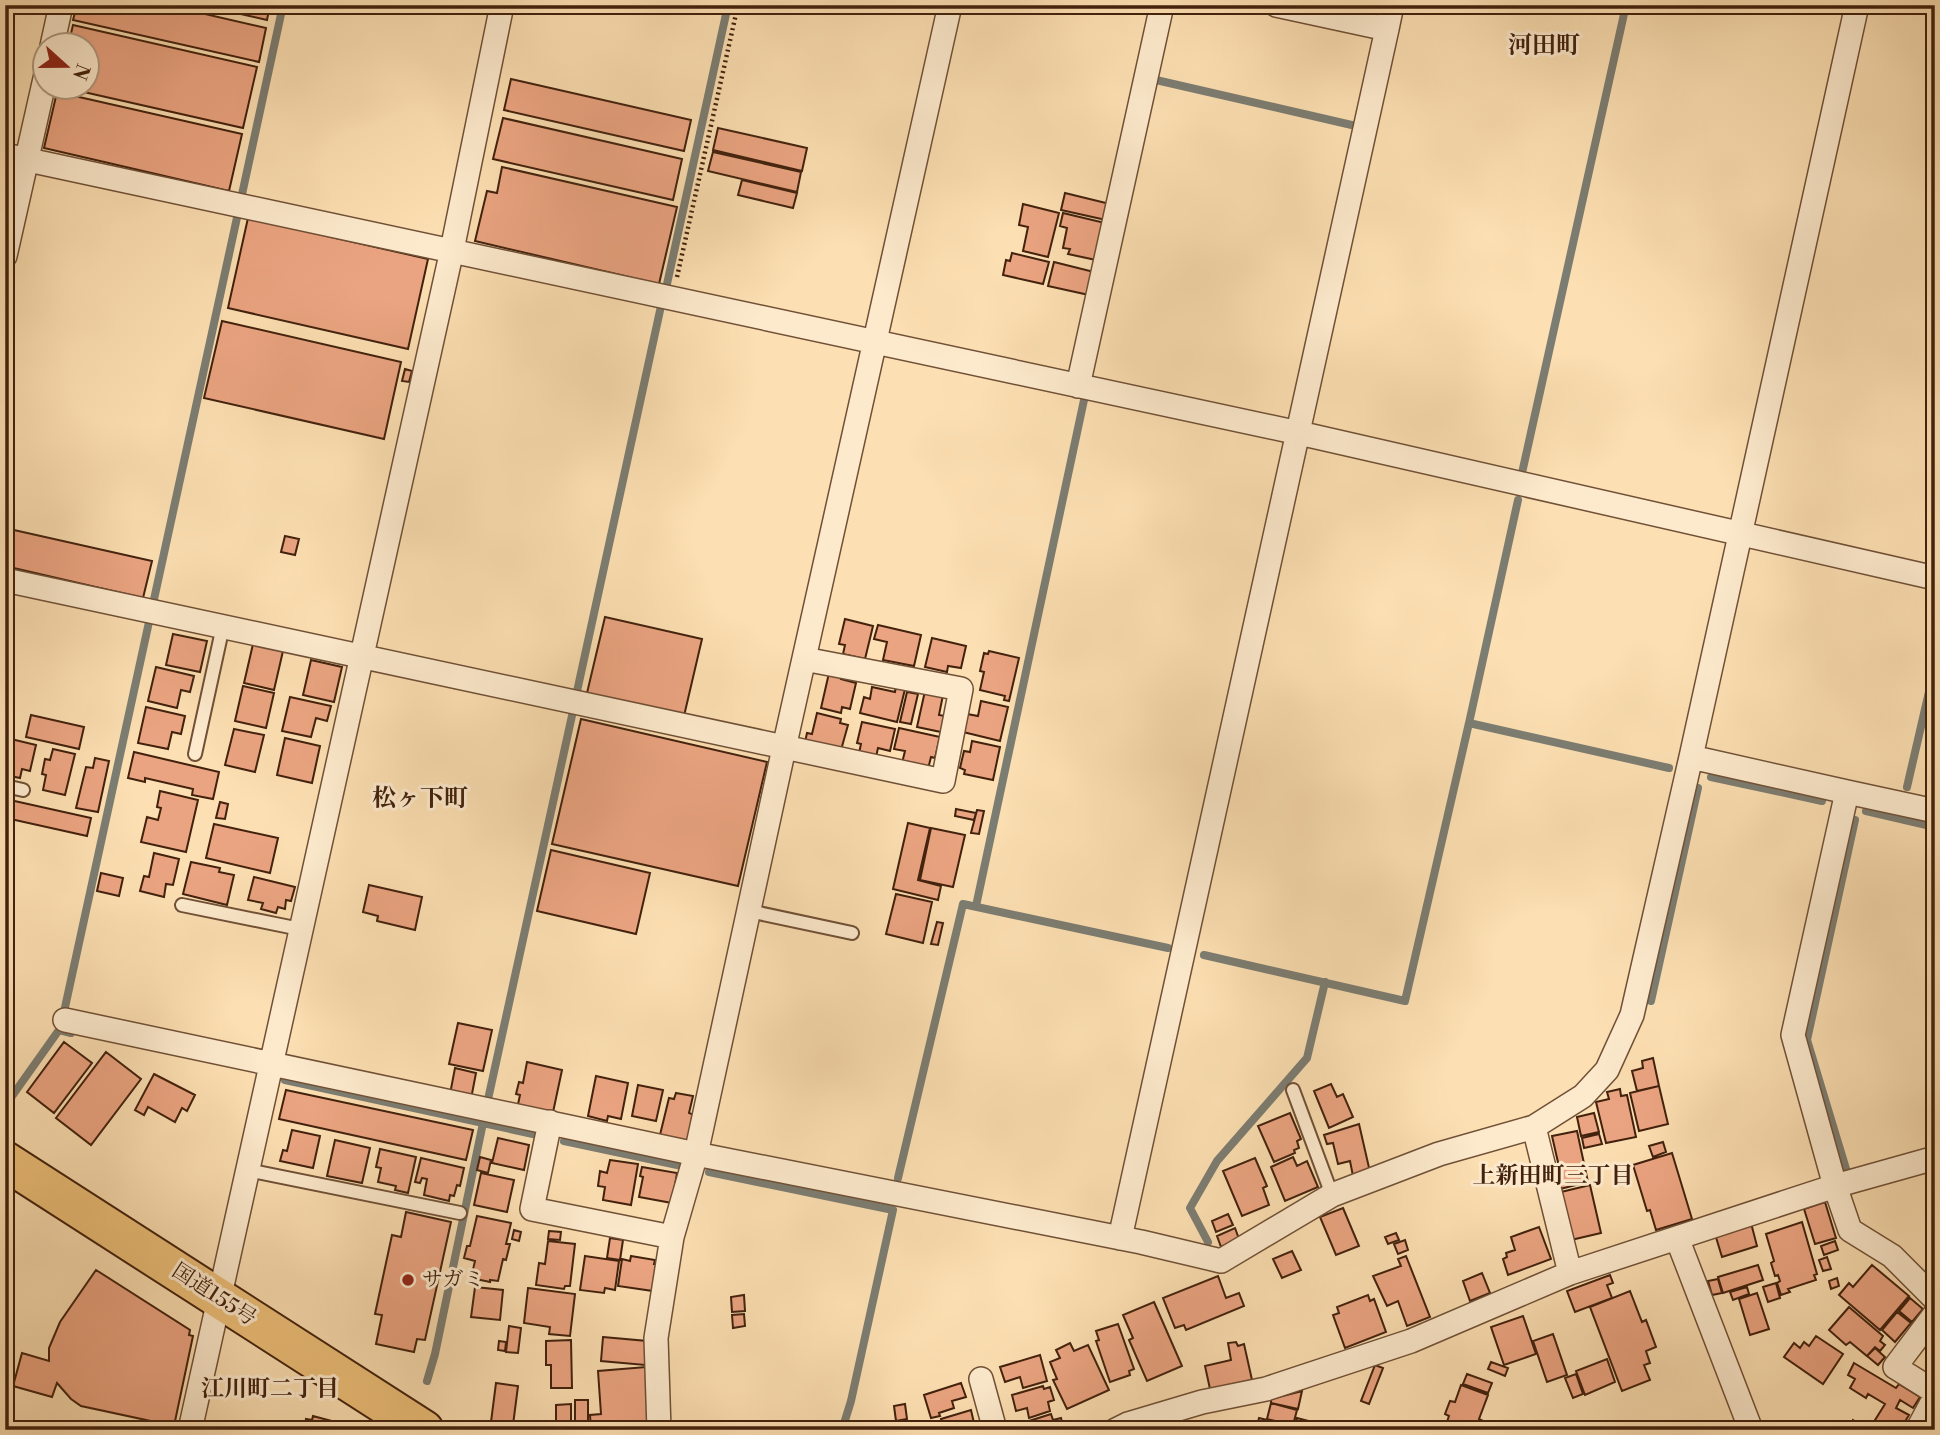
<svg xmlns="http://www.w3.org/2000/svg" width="1940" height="1435" font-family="'Libre Bodoni','Noto Serif JP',serif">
  <rect width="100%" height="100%" fill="#fcdfb2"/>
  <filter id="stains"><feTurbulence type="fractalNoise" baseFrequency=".00286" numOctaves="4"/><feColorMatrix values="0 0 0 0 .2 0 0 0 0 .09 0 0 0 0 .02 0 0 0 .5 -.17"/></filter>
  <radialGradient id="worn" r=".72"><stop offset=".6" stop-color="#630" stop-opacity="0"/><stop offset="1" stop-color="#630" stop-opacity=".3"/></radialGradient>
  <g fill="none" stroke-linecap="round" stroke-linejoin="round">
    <path stroke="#7c7d72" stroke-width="8" d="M1156,80L1356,126
      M241,199L283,5
      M667,284L728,5
      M1522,473L1626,5
      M153,604L238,213
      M576,696L661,306
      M1469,723L1518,500
      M1711,777L1822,801
      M1907,787L1935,666
      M1866,811L1935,827
      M976,906L1084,400
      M1204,955L1405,1001L1469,723L1669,768
      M1651,1001L1698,788
      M64,1012L149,622
      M285,1080L533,1134
      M487,1104L573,711
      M5,1106L59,1030L71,1033
      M564,1141L682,1166
      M1846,1169L1807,1040L1855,820
      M709,1172L893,1210L851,1401L842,1430
      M898,1178L963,904L1168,948
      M1208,1242L1190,1208L1217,1161L1307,1058L1325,982
      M427,1381L435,1354L483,1123"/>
  </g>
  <path fill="#eba481" stroke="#42210d" stroke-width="2" d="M77,5H166L266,28L259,62L73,20Z
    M201,5H270L267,20Z
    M73,25L257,67L243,128L66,88H88V46H68Z
    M511,79L691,120L684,151L504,110Z
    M57,92L242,134L229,191L44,148Z
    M503,118L682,159L673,200L493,159Z
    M718,128L807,148L802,171L713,150Z
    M713,152L801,172L797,192L708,171Z
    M502,167L677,207L659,284L475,241L487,191L497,193Z
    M742,180L797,193L793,208L738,195Z
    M1065,193L1110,204L1106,220L1061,210Z
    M1023,204L1059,213L1048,257L1023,251L1028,227L1019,225Z
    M1063,213L1105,223L1096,260L1068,254L1070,249L1063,248L1067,228L1060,226Z
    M248,218L428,259L408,349L228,308Z
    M1012,253L1049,262L1043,284L1003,275L1006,260L1010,261Z
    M1054,262L1094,272L1089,295L1048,286Z
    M222,321L401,362L384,439L204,398Z
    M405,369L412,371L409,382L402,381Z
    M5,528L152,561L143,598L5,566Z
    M285,536L299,539L295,555L281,552Z
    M605,617L702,639L684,716L587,693Z
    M845,619L873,626L865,659L843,654L845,645L839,644Z
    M878,625L921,635L914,666L883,660L887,642L874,639Z
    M173,634L207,641L200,672L166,665Z
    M932,638L966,646L961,668L948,666L947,672L925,667Z
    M253,644L283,651L274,690L244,683Z
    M989,651L1019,658L1009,701L1004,700L1005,696L980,690L984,672L980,671L984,653L988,654Z
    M311,660L342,667L334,702L303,695Z
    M156,667L194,676L190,692L181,690L177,708L148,701Z
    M829,673L842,676L841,679L856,683L850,709L842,707L841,713L821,708Z
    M243,686L274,693L266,728L235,721Z
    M872,687L895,692L896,687L905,689L897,722L860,713L864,697L870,699Z
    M925,691L943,695L939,715L945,716L941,732L917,727Z
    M907,692L918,694L911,724L900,722Z
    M290,697L331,706L327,721L316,718L311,737L282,731Z
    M981,701L1008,707L1000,741L963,732L967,714L978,716Z
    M146,707L185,716L181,734L172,732L168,749L138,743Z
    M817,713L841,719L840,723L848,725L841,750L805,742L807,733L812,734Z
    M31,715L84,727L79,749L26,737Z
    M581,719L767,762L738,886L552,844Z
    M862,722L895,729L890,751L878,748L876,757L859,753L861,744L857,743Z
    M899,728L940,737L935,758L931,757L928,769L902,763L905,751L894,749Z
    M234,729L264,735L255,772L225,765Z
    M285,738L320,746L312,783L277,775Z
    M11,739L36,745L30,771L22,769L20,778L5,775V749L8,750Z
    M972,741L1000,747L993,780L964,774L965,770L960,768L964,751L970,752Z
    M53,749L75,754L65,795L43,790L46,775L42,774L45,759L50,760Z
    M134,752L219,772L213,799L192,795L193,789L145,778V782L128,778Z
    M95,758L109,761L98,812L76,808L86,767L93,768Z
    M160,791L198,800L186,852L141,842L147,817L158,820L161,808L157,807Z
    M10,800L91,818L87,836L6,818Z
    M220,802L228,804L225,819L216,818Z
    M956,809L976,813L974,820L955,816Z
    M977,810L984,811L979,834L971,833Z
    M908,823L930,828L918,880L941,886L938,900L893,889Z
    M214,824L278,838L270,873L206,858Z
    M931,828L965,835L953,887L920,880Z
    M551,850L650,873L636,934L537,911Z
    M154,853L179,859L173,885L166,884L164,897L140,891L144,876L149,877Z
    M191,862L220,868L219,872L234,875L227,905L183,894Z
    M101,873L123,878L119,896L97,891Z
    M254,877L295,887L291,901L286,900L285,909L278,907L276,913L261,909L263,903L248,900Z
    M369,885L422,897L415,930L377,921L378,916L363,912Z
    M896,894L932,902L923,943L886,934Z
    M937,922L943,923L938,945L931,944Z
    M458,1023L492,1030L483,1071L449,1064Z
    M64,1042L92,1063L54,1113L27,1092Z
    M106,1052L141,1079L91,1145L56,1118Z
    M1653,1058L1659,1086L1637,1091L1632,1071L1643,1068L1642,1061Z
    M527,1062L562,1070L552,1117L517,1109L520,1095L516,1094L519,1082L523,1083Z
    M455,1068L476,1073L471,1099L450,1094Z
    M154,1074L195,1095L187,1111L182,1108L175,1122L148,1107L144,1115L135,1110Z
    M596,1076L628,1083L621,1119L608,1116L607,1121L588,1116Z
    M1331,1084L1337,1097L1343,1094L1353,1117L1329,1128L1314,1091Z
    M638,1085L663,1090L656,1121L632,1116Z
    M1659,1086L1668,1124L1639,1131L1630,1093Z
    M1620,1089L1621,1096L1627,1095L1636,1137L1606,1143L1596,1102L1609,1099L1607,1092Z
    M286,1090L473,1130L466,1160L279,1119Z
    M676,1093L693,1096L689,1113L694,1115L688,1139L682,1143L659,1139L669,1098L674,1099Z
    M1935,1105V1128L1929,1107Z
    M1290,1113L1301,1139L1297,1141L1299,1148L1294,1150L1295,1153L1274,1162L1258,1126Z
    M1594,1113L1599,1132L1581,1136L1577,1117Z
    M1359,1124L1370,1172L1353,1176L1350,1161L1338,1164L1333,1143L1327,1144L1324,1135Z
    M292,1130L320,1136L313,1168L280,1161L283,1150L287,1151Z
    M1577,1131L1588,1182L1560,1189L1556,1172L1560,1171L1552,1136Z
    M1599,1134L1602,1144L1584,1148L1582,1138Z
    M498,1138L529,1145L524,1170L492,1163Z
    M335,1140L370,1148L362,1183L327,1176Z
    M1663,1142L1666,1152L1653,1157L1649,1146Z
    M380,1149L416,1157L408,1193L395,1190L396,1186L378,1182L381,1168L376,1167Z
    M1672,1153L1692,1219L1656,1230L1650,1210L1647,1211L1633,1165Z
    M480,1157L491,1160L488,1173L477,1170Z
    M1293,1157L1297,1166L1307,1161L1318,1187L1285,1201L1271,1167Z
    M421,1158L464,1168L460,1186L457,1185L454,1196L450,1195L449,1201L424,1195L427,1179L422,1178L420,1183L415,1182Z
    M1255,1158L1267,1186L1263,1188L1269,1205L1242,1216L1223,1171Z
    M610,1160L638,1164L631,1205L603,1200L605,1187L598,1186L600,1171L607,1173Z
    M642,1167L677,1173L672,1203L639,1197L643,1177L640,1176Z
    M481,1173L514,1180L507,1212L474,1205Z
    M1590,1185L1601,1233L1571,1240L1561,1192Z
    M1825,1202L1836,1238L1815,1244L1804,1209Z
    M1343,1208L1359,1246L1336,1255L1320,1217Z
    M406,1212L451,1222L425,1340L417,1339L414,1352L376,1344L382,1315L375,1314L392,1235L401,1237Z
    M1228,1214L1233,1225L1216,1232L1212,1221Z
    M477,1216L511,1223L506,1244H510L506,1260L503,1259L498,1281L490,1280V1282L471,1278L475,1261L464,1258L467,1246H470Z
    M1802,1222L1817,1274L1814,1275L1816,1280L1788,1289L1790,1292L1781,1295L1777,1283L1780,1281L1778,1275L1775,1276L1771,1263L1774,1261L1766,1234Z
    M1751,1223L1757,1246L1722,1257L1715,1234Z
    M1539,1227L1551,1259L1508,1275L1503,1259L1507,1257L1506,1253L1515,1250L1511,1237Z
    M1235,1228L1239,1239L1221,1247L1217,1236Z
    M514,1230L521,1232L519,1241L512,1239Z
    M549,1231L561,1232L560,1240L548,1239Z
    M1396,1233L1399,1240L1388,1244L1385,1237Z
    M610,1238L623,1240L620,1260L607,1258Z
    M1405,1240L1408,1250L1398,1254L1394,1244Z
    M548,1241L575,1244L570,1286H565L564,1289L536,1285L539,1263L545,1264Z
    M1835,1241L1838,1250L1824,1255L1821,1246Z
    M1292,1251L1301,1270L1282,1278L1273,1259Z
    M585,1256L619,1261L615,1290L605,1288L604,1293L580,1290Z
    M631,1256L655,1260L654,1264H656L653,1291L618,1286L622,1259L630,1261Z
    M1406,1256L1430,1317L1407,1326L1398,1301L1387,1306L1373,1276L1401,1266L1398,1259Z
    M1827,1257L1831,1269L1823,1271L1819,1260Z
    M1758,1265L1763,1280L1723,1293L1718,1277Z
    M1872,1265L1909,1296L1880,1330L1839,1295L1849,1283L1853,1287Z
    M96,1270L190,1330L189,1335L193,1336L174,1426L81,1406L71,1399L57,1383L52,1397L13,1386L22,1353L49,1361V1348L60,1322Z
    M1482,1273L1490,1293L1470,1301L1463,1281Z
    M1610,1275L1613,1283L1607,1285L1612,1298L1575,1312L1567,1291Z
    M1218,1276L1226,1298L1239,1293L1244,1306L1186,1330L1184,1325L1175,1328L1163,1298Z
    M1837,1278L1839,1286L1831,1289L1829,1281Z
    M1718,1279L1722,1293L1712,1295L1708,1281Z
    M1776,1283L1780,1298L1768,1302L1763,1287Z
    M475,1287L503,1290L500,1320L471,1317Z
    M1747,1287L1749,1294L1733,1300L1730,1292Z
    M528,1288L575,1294L570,1336L549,1334L550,1327L524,1323Z
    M1630,1291L1642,1322L1646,1320L1656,1347L1646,1351L1650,1363L1644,1365L1650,1380L1622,1391L1590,1307Z
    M1757,1293L1769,1329L1750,1335L1739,1299Z
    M744,1295L745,1311L732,1312L731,1297Z
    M1368,1295L1370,1301L1374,1299L1386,1332L1345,1348L1333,1315L1339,1313L1337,1307Z
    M1910,1298L1923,1309L1912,1322L1899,1311Z
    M1154,1302L1182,1366L1147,1381L1129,1340L1133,1338L1123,1315Z
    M1849,1307L1883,1336L1880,1341L1885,1345L1880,1351L1875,1347L1867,1356L1850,1342L1846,1345L1829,1330Z
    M1897,1312L1911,1323L1895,1342L1882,1330Z
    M744,1314L745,1326L733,1328L732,1315Z
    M1523,1316L1536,1354L1504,1365L1491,1327Z
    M1118,1324L1134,1369L1129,1371L1130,1375L1110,1382L1096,1341L1099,1340L1096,1331Z
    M509,1326L521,1328L518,1353L506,1352Z
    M1553,1334L1567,1375L1547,1382L1533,1341Z
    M1816,1336L1843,1354L1823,1384L1784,1357L1794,1343L1800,1348L1804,1342L1809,1346Z
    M603,1337L647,1341L645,1365L601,1361Z
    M571,1340L572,1388H551V1365H546V1341Z
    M499,1341L506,1342L505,1351L498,1350Z
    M1236,1342L1238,1346L1244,1344L1252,1380L1210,1389L1205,1366L1231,1360L1228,1343Z
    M1070,1343L1074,1351L1088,1345L1109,1390L1067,1409L1053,1380L1057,1379L1050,1362L1060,1358L1056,1350Z
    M1875,1348L1885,1357L1878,1365L1867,1356Z
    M1040,1355L1047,1381L1023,1388L1020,1377L1005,1382L1000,1367Z
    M1607,1359L1615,1382L1585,1395L1576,1371Z
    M1491,1362L1508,1368L1505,1376L1488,1369Z
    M1854,1363L1896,1388L1899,1384L1920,1397L1913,1408L1900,1400L1896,1408L1909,1415L1900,1430L1870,1428L1885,1404L1868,1394L1866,1398L1850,1388L1855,1379L1848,1375Z
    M1375,1365L1383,1368L1369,1404L1361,1401Z
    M646,1367L650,1430H591L590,1415L601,1414L598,1371Z
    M1467,1374L1492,1383L1488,1393L1463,1384Z
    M1576,1374L1583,1394L1573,1398L1565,1378Z
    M496,1383L518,1386L513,1425L491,1422Z
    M961,1383L966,1397L952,1401L954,1408L939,1413L940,1416L931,1418L924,1395Z
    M1461,1385L1488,1395L1479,1419L1483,1421L1479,1430H1444L1449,1416L1445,1414L1450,1401L1455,1402Z
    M1043,1386L1044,1389L1050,1387L1054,1400L1048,1402L1050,1411L1029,1418L1027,1408L1016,1411L1012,1395Z
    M1302,1391L1298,1409L1271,1403V1399Z
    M575,1400H588V1430H575Z
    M1271,1403L1297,1410L1293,1425L1267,1419Z
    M571,1404V1430H550V1425H556V1405Z
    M905,1404L907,1419L896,1421L894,1406Z
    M971,1410L974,1423L980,1421L982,1430H944L941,1419Z
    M1051,1414L1053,1420L1061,1418L1064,1430H1029L1026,1422Z
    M313,1416L339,1423L337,1430H304L306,1419L312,1420Z
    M1259,1418L1288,1425L1287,1430H1256Z
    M1297,1418L1316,1423L1314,1430H1287L1288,1425L1295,1426Z
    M1853,1420L1869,1430H1848Z"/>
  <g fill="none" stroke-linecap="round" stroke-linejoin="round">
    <g stroke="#705036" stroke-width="16">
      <path id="lane" d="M195,754L223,626
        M5,786L23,790
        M182,905L300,929
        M749,911L852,933
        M1293,1090L1332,1195
        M247,1170L460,1213"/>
    </g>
    <g stroke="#705036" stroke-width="26">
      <path id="street" d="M1276,5L1387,29L1392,5
        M52,46L61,5
        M5,155L1299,433L1935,578
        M5,256L46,74
        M1078,386L1162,5
        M5,580L943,781L961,689L804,659
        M1691,757L1857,5
        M1935,811L1847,792L1793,1035L1835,1186L1850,1230L1892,1256L1935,1299
        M65,1020L696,1154L1141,1242L1221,1261L1332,1195L1439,1154L1534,1127L1583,1096L1607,1070L1632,1015L1691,757L1847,792
        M550,1122L532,1209L672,1237
        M1534,1127L1570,1273
        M1120,1238L1387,29
        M1677,1238L1751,1430
        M1935,1314L1895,1367L1935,1392
        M981,1379L995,1430
        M190,1430L452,250L502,5
        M659,1430L656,1338L672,1237L696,1154L784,748L950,5
        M1116,1430L1128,1424L1202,1402L1266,1389L1411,1341L1570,1273L1835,1186L1935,1158
        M1922,1430L1919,1427L1935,1397"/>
    </g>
    <g stroke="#42210d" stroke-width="42">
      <path id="highway" d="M5,1161L424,1430"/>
    </g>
    <path stroke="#42210d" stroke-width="4.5" stroke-dasharray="2 3.5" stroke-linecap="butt" d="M677,277L738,5"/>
    <use href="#lane" stroke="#fdeacd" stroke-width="12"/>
    <use href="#street" stroke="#fdeacd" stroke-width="23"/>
    <use href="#highway" stroke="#eec079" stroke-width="38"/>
  </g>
  <circle fill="#8f2418" stroke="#fdeacd" stroke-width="2.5" cx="408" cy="1280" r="7"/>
  <g text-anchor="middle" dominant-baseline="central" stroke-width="6" stroke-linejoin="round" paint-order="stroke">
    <g font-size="21" fill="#42210d" stroke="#fdeacd" text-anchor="start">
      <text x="422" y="1280">サガミ</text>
    </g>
    <g font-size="21" fill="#42210d" stroke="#fdeacd">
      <text transform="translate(214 1295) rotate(33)">国道155号</text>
    </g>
    <g font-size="23" font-weight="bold" fill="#42210d" stroke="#fdeacd">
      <text x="1553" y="1176">上新田町三丁目</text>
      <text x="270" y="1389">江川町二丁目</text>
    </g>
    <g font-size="24" font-weight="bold" fill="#42210d" stroke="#fdeacd">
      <text x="1544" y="46">河田町</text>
      <text x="420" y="799">松ヶ下町</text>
    </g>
  </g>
  <rect width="1940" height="1435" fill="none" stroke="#fcdfb2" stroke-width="28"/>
  <rect x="7" y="7" width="1926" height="1421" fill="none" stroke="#42210d" stroke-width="3.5"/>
  <rect x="14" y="14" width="1912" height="1407" fill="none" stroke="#42210d" stroke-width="2"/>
  <g transform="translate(66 66) rotate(111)"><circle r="33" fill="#fdeacd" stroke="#b29a80" stroke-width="2"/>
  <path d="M0-5L12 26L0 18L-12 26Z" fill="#8f2418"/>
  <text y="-10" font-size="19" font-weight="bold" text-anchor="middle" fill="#42210d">N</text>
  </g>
  <rect width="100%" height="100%" filter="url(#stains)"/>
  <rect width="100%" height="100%" fill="url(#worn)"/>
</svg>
